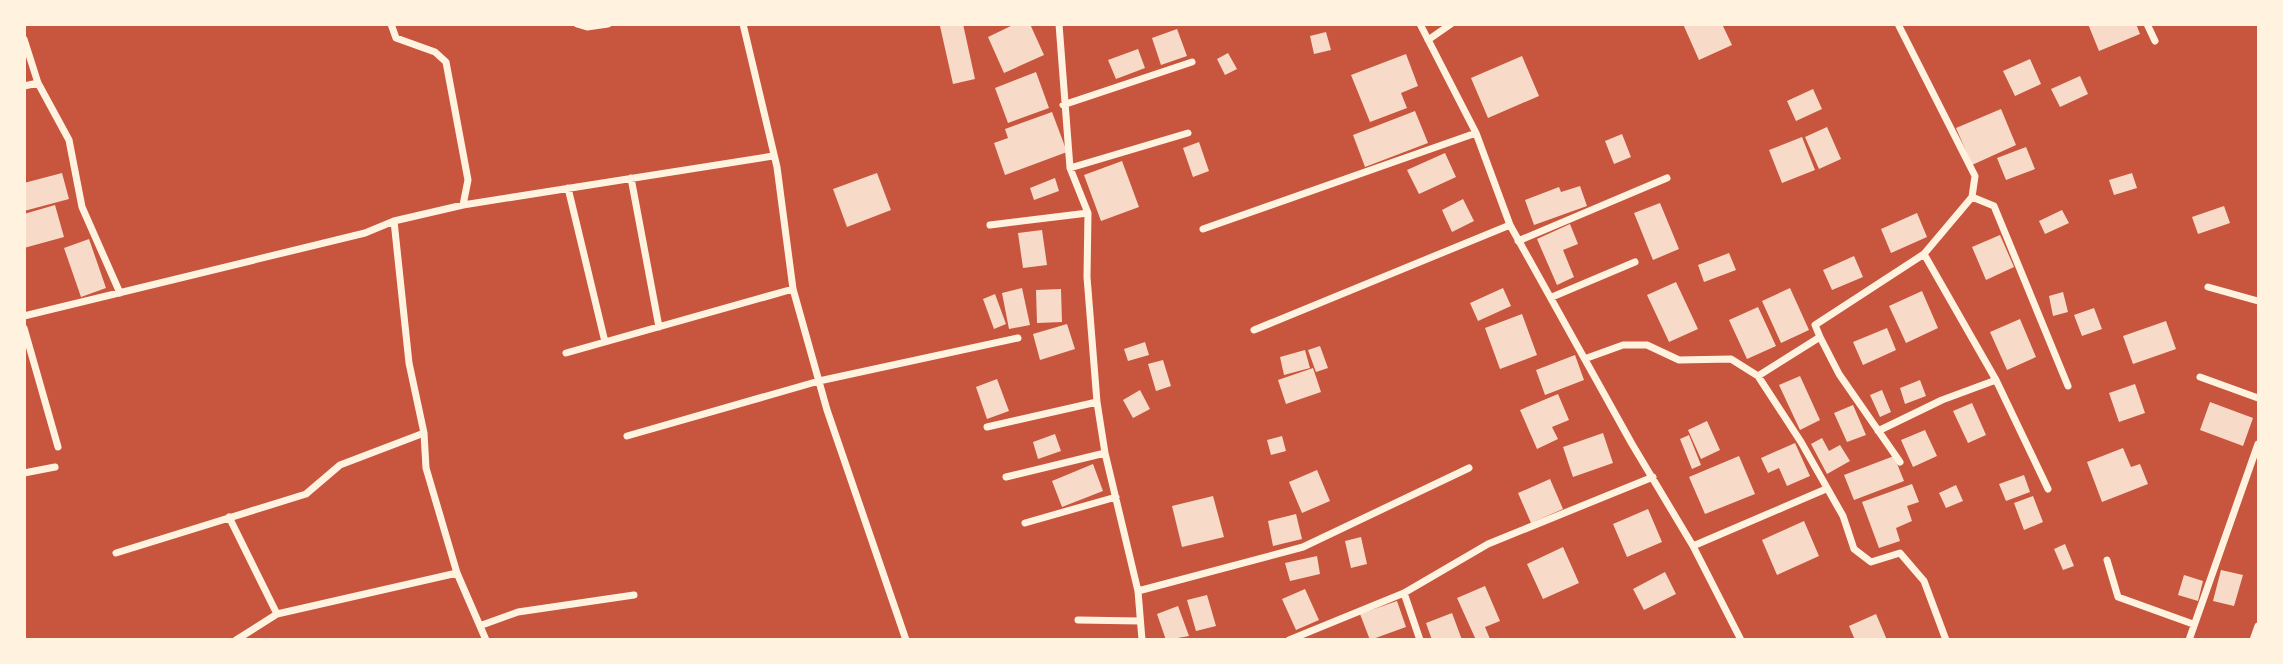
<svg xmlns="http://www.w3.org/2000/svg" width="2283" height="664" font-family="'PT Sans Narrow',sans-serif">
  <rect width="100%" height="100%" fill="#c8553d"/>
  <path fill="#f7dbc8" d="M948,24H963L975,79L953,84L940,26Z
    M1015,24H1030L1044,55L1004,73L988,37Z
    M1683,24H1722L1732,45L1699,60Z
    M2088,24H2136L2140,34L2099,51Z
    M1177,29L1187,56L1161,65L1152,38Z
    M1326,32L1331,50L1314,54L1310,36Z
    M1138,49L1145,68L1116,79L1108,60Z
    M1228,53L1237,69L1225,75L1217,59Z
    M1406,54L1418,86L1401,93L1407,108L1370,122L1351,75Z
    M1522,56L1539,96L1488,118L1471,78Z
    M2030,59L2041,84L2015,96L2003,71Z
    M1036,72L1049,108L1008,123L995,88Z
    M2080,76L2088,94L2060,107L2051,89Z
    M1813,89L1822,109L1796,121L1787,101Z
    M2001,109L2016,145L1972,165L1956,128Z
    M1415,111L1428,143L1365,167L1353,135Z
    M1052,112L1067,152L1005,175L994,143L1008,138L1005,129Z
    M1827,127L1841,159L1819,169L1805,137Z
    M1622,134L1631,157L1614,164L1605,141Z
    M1802,137L1815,170L1782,183L1769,150Z
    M1199,142L1209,171L1193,177L1183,148Z
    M2026,147L2035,169L2006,180L1997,158Z
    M1445,153L1456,177L1419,194L1407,170Z
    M1122,161L1139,207L1101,221L1084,175Z
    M62,173L69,199L24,211V183Z
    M877,173L891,210L847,227L833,189Z
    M2132,173L2137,188L2114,195L2109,180Z
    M1055,178L1059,191L1034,200L1030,188Z
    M1580,186L1587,206L1534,225L1525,200L1559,187L1561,192Z
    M1463,199L1474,221L1452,232L1442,210Z
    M1660,203L1679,249L1653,260L1634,213Z
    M55,205L64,237L24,248V214Z
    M2224,206L2230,223L2198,234L2192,217Z
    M2062,210L2069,223L2045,234L2039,221Z
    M1917,213L1927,237L1891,253L1881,229Z
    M1570,224L1578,244L1563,250L1574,277L1557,285L1537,239Z
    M1042,230L1047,265L1023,268L1018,233Z
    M2000,235L2014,267L1986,280L1972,247Z
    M89,239L106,288L81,297L64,248Z
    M1729,253L1736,270L1704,282L1698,265Z
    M1854,256L1863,277L1832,290L1823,270Z
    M1676,282L1698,329L1669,342L1647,295Z
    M1022,288L1030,325L1009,329L1002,293Z
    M1503,288L1511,306L1478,321L1470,303Z
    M1790,288L1809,330L1781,343L1762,301Z
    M1061,289L1062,322L1037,323L1036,290Z
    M1922,291L1938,328L1906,343L1889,306Z
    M2063,292L2068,312L2053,316L2049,296Z
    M995,294L1006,324L994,329L983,299Z
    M1758,307L1776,346L1747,359L1729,320Z
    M2094,308L2102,329L2082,336L2074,315Z
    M1522,314L1537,355L1500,369L1485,328Z
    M2020,319L2036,357L2007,370L1990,332Z
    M2166,321L2176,349L2133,364L2123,336Z
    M1067,324L1075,349L1040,360L1033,334Z
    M1887,328L1896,350L1863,365L1853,342Z
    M1145,342L1149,355L1128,361L1124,349Z
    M1320,346L1328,368L1316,372L1308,350Z
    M1305,350L1310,368L1284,375L1280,357Z
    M1575,355L1584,380L1545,395L1536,370Z
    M1163,360L1171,386L1156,391L1148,364Z
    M1313,368L1321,392L1286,404L1278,380Z
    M1800,376L1820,420L1800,430L1779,385Z
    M997,379L1009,411L987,419L976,387Z
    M1920,380L1926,396L1905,404L1900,388Z
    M2135,384L2145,413L2119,422L2109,393Z
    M1140,390L1150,409L1133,418L1123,400Z
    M1882,390L1891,412L1880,417L1870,395Z
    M1558,394L1569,420L1552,427L1558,439L1537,449L1520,410Z
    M2210,402L2253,418L2243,446L2200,430Z
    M1972,403L1986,435L1968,443L1953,411Z
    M1853,405L1866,435L1847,442L1834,413Z
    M1707,421L1720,450L1701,459L1688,430Z
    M1925,430L1937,456L1913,467L1901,440Z
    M1603,433L1613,463L1573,477L1563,447Z
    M1055,434L1061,451L1038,459L1033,442Z
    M1689,435L1701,465L1692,469L1680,439Z
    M1282,436L1286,451L1271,455L1267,440Z
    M1822,438L1829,451L1840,445L1850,461L1827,474L1811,444Z
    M1795,443L1810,476L1787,486L1779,468L1768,473L1761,458Z
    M2123,448L2131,467L2140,464L2148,484L2102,502L2087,462Z
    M1739,456L1755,494L1705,514L1689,477Z
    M1894,456L1904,481L1854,500L1844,475Z
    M1093,464L1103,491L1062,507L1052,481Z
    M1317,470L1330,501L1302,513L1289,482Z
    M2024,475L2030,492L2006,501L1999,484Z
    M1550,479L1563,509L1531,523L1518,493Z
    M1912,484L1919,502L1907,506L1912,521L1896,528L1900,541L1879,548L1862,502Z
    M1956,485L1963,501L1946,508L1939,493Z
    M1213,496L1224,537L1182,547L1172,506Z
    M2033,496L2043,522L2024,530L2014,503Z
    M1648,509L1662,542L1627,557L1613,524Z
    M1296,514L1302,539L1273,546L1268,521Z
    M1804,521L1819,556L1777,575L1762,540Z
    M1361,537L1367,564L1351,568L1345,541Z
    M2065,544L2074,566L2063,570L2054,549Z
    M1563,547L1579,583L1543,599L1527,564Z
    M1317,556L1320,574L1290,581L1285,563Z
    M2221,570L2243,575L2234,606L2213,601Z
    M1665,572L1676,594L1644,610L1633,589Z
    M2184,575L2203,581L2198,601L2178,595Z
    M1485,586L1500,621L1485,627L1490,639L1476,640L1457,598Z
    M1305,589L1319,620L1296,630L1282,599Z
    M1207,595L1216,626L1196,631L1187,600Z
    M1397,601L1406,627L1370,640L1360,614Z
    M1178,606L1189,636L1166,640L1157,614Z
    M1452,613L1462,640H1432L1426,623Z
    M1876,614L1887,640H1855L1849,626Z"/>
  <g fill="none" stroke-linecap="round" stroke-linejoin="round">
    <path stroke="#fff3e0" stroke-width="7" d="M391,24L396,38L435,52L446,62L468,180L463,205
      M577,24L587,27L608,24
      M743,24L777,167L793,289L827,410L906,640
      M1059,24L1070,168L1088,213L1087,277L1097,402L1105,453L1138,591L1142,640
      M1420,24L1476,133L1510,225L1632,444L1693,546L1741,640
      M2147,24L2155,41
      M24,39L38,83L69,140L82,207L120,293
      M1428,40L1451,24
      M24,86L38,83
      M1063,105L1192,62
      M1070,168L1188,133
      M631,178L659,327
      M568,188L605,342
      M1972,197L1994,206L2068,386
      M394,221L409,363L424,433L426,468L457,573L486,640
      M990,225L1088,213
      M1203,229L1476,133
      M1518,241L1667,178
      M1924,254L1996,380L2048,489
      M2208,287L2258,301
      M1552,297L1635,262
      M24,316L365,233L394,221L463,205L773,156
      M24,328L58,447
      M1254,330L1510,225
      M1820,337L1839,374L1900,462
      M566,353L793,289
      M1587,358L1623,345H1647L1679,360L1731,359L1758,376L1820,337L1815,325L1924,254L1972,197L1975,176L1898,24
      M1758,376L1801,442L1843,516L1854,549L1871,562L1900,553L1924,581L1946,640
      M2200,377L2258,398
      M987,427L1097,402
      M1878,431L1942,400L1996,380
      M627,436L819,381L1018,338
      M24,473L55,467
      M1006,477L1105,453
      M229,517L277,614
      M1025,523L1116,497
      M1693,546L1826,489
      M116,553L306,494L340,465L424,433
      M2107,560L2118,597L2193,624
      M1138,591L1303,547L1469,468
      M1404,593L1420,640
      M1078,620L1140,621
      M482,625L518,612L634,595
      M236,640L277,614L457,573
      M1289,640L1404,593L1488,544L1653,477
      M2189,640L2258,444
      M2253,640L2258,626"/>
  </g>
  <rect width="2283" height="664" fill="none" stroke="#fff3e0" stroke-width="52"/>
</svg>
